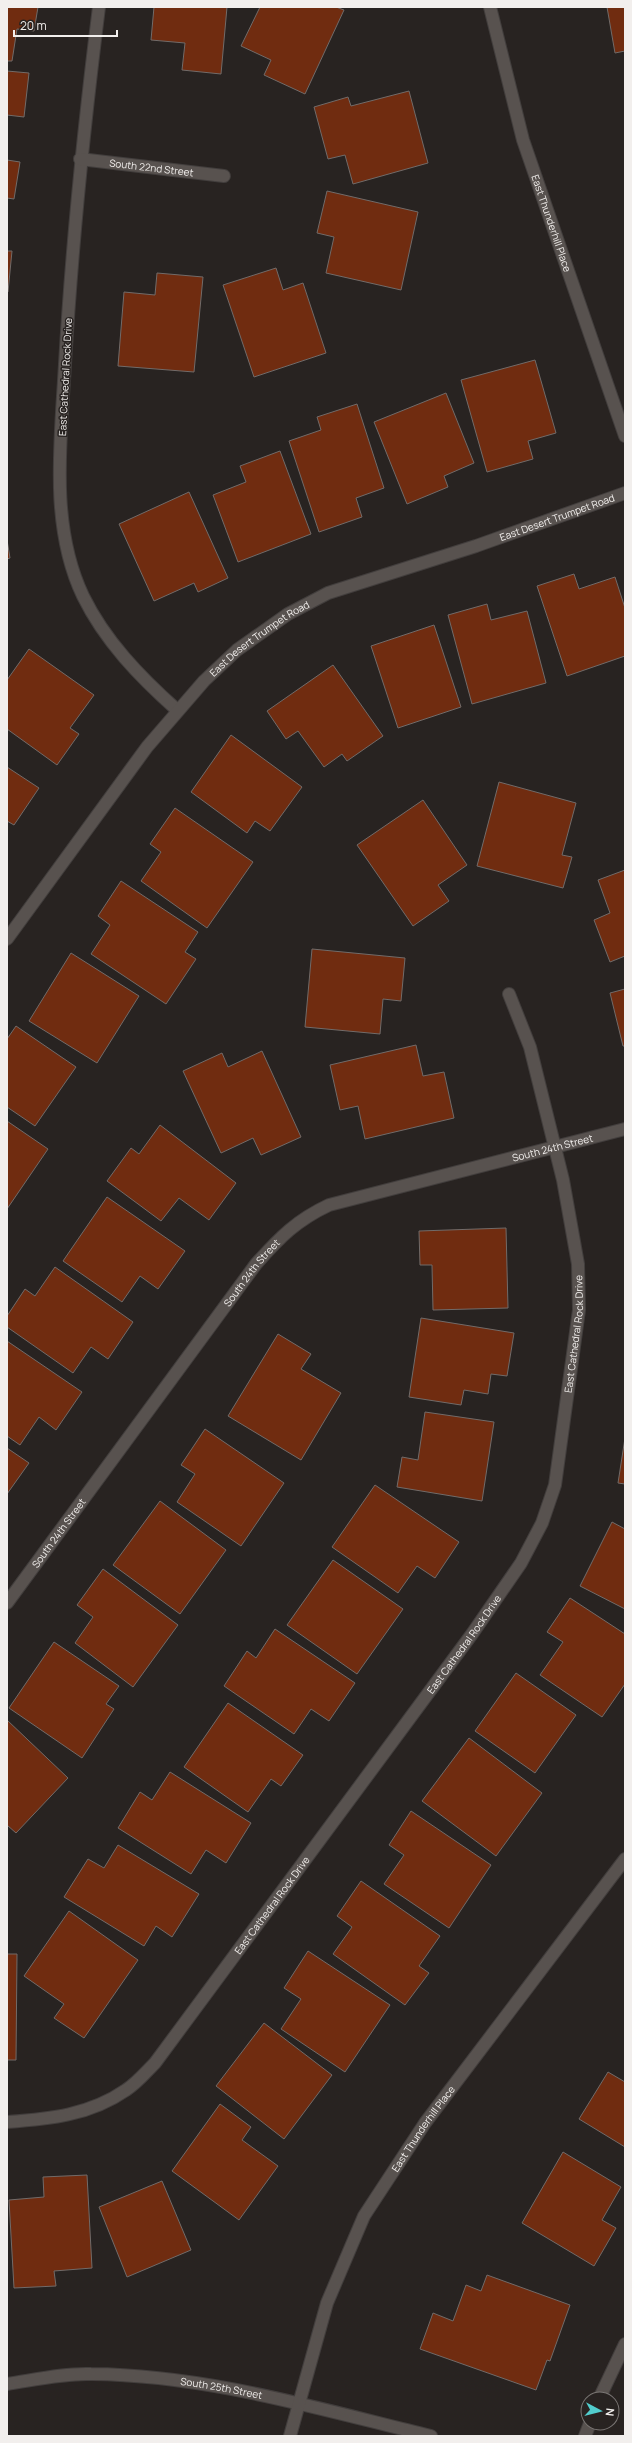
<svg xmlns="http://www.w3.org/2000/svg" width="632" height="2443" font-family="Manrope,sans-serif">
  <rect width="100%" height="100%" fill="#282321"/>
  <path fill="#702c10" stroke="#716b69" d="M7,7H38L34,31L17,29L12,61H7Z
    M154,7H227L221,74L182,70L185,43L151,40Z
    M260,7H336L344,10L305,94L264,75L271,60L241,46Z
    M607,7H625V51L615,53Z
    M7,71L29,73L24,117L7,115Z
    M409,91L428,163L353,184L345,155L328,159L314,107L348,97L351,106Z
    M7,160L20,162L14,199L7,198Z
    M327,191L418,212L401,290L326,273L334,237L317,233Z
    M7,251H12L8,292L7,291Z
    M276,268L283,290L303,283L326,353L254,377L223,285Z
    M157,273L203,277L194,372L118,366L124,292L155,295Z
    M535,360L556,433L528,441L533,459L487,472L461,380Z
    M446,393L474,463L444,476L448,487L407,504L374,422Z
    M357,404L384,488L356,498L362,517L319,532L289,441L321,430L317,417Z
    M280,451L311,534L238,562L213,495L246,482L240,466Z
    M189,492L228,578L198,592L194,583L154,601L119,524Z
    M7,540L10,558L7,559Z
    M574,574L579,589L615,577L625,608V656L567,676L537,586Z
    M487,604L491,620L527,611L546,683L472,704L448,615Z
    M434,625L461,707L398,728L371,646Z
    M29,649L94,695L70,728L79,734L57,765L7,729V680Z
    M333,665L383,736L347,761L342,754L324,767L298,731L286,739L267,711Z
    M231,735L302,787L270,831L255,821L247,833L191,792Z
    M7,767L39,788L14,825L7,821Z
    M499,782L576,803L562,855L572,857L563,888L477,866Z
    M423,800L467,865L438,885L449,901L413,926L357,845Z
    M175,808L253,862L207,928L141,881L161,852L150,844Z
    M625,870V956L610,962L594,920L610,913L598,880Z
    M121,881L198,932L185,952L196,959L166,1004L91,954L110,925L98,916Z
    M312,949L405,958L401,1001L383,999L380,1034L305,1027Z
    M71,953L139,996L97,1063L29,1021Z
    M625,989V1046H623L610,993Z
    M16,1026L76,1067L35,1126L7,1107V1039Z
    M416,1045L423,1076L444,1072L454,1118L365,1139L358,1106L340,1110L330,1065Z
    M262,1051L301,1137L261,1155L253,1138L221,1153L183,1071L222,1053L228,1067Z
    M7,1121L48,1149L7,1209Z
    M160,1125L236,1183L209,1220L179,1198L161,1221L107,1181L131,1148L139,1154Z
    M107,1197L185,1251L158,1289L140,1276L122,1302L63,1261Z
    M506,1228L508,1308L433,1310L432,1265H420L419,1231Z
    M55,1267L133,1322L108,1359L91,1347L73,1373L7,1327V1316L25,1289L35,1296Z
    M421,1318L514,1333L507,1376L491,1374L488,1394L464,1390L461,1405L409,1397Z
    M278,1334L311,1354L301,1369L341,1393L301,1460L228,1416Z
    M7,1341L82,1392L56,1430L39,1417L20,1445L7,1436Z
    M425,1412L494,1422L482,1501L397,1487L402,1457L418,1460Z
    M205,1429L284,1483L241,1546L177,1502L195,1474L181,1465Z
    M625,1438V1484L618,1483Z
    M7,1448L29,1463L7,1494Z
    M375,1485L459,1542L435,1578L417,1566L398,1593L332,1547Z
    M160,1501L226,1550L180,1614L113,1565Z
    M612,1522L625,1529V1609L580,1586Z
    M333,1560L403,1609L357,1674L287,1625Z
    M103,1569L178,1625L133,1687L75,1643L93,1617L77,1605Z
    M570,1598L625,1634V1684L602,1717L540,1675L563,1642L547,1632Z
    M275,1629L355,1683L329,1721L311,1709L294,1734L224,1686L247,1651L256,1658Z
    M54,1642L119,1686L106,1704L114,1709L82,1758L9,1708Z
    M516,1673L576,1715L535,1773L475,1731Z
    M228,1703L303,1755L281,1786L271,1779L248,1812L184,1767Z
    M7,1720L68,1778L16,1833L7,1825Z
    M469,1738L542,1793L496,1856L422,1801Z
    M170,1772L251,1823L226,1863L206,1850L191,1874L118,1828L140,1792L152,1800Z
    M411,1811L491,1865L449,1928L384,1884L404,1855L389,1845Z
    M118,1845L199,1894L172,1937L156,1926L144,1946L64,1897L88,1859L104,1868Z
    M361,1881L440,1936L419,1966L429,1973L405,2005L333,1954L352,1927L337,1916Z
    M69,1911L138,1960L84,2038L54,2018L64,2004L24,1976Z
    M308,1951L390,2005L345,2072L281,2029L301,1999L284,1988Z
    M7,1954H17L16,2060H7Z
    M264,2023L332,2075L284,2139L216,2086Z
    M608,2072L625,2082V2147L579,2119Z
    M220,2104L251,2127L242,2140L278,2166L239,2220L172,2171Z
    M563,2152L621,2187L602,2220L616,2228L594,2266L522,2223Z
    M87,2175L92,2268L54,2271L56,2286L14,2288L9,2200L44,2197L43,2177Z
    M162,2181L191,2250L127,2277L99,2207Z
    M487,2275L570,2305L550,2361L547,2360L536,2390L420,2349L433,2313L453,2321L466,2285L481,2291Z"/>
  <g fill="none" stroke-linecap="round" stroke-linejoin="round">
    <g stroke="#423e3d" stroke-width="14">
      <g id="minor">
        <path d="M99,7C84,126 72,244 65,364C61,439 49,525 83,596C105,641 140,677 177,710"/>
        <path id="s1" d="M490,7L523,140L625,436"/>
        <path id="s2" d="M80,159L224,176"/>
        <path id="s3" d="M7,939L147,747L204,681L237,650L288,614L328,593L476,546L625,493"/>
        <path id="s4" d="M7,1603L256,1264C280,1237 297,1220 329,1205L625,1129"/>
        <path id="s5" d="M7,2122C50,2119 90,2115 126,2090C137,2083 146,2072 155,2063L472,1634L521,1563L542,1523L555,1485L579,1310L578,1264L563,1180L530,1047L509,994"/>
        <path id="s6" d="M7,2384C34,2380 64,2373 91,2374C207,2375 319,2409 431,2436"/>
        <path d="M599,2399L625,2344"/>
        <path id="s7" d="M290,2436L327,2303L364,2216L425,2123L625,1859"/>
        <path d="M585,2436L590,2423"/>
      </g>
    </g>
    <use href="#minor" stroke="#58524f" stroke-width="12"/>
  </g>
  <g text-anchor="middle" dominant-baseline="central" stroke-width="3" stroke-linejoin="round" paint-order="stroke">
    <g font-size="10" fill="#f2efed" stroke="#282321">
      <text stroke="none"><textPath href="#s2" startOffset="72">South 22nd Street</textPath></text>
      <text stroke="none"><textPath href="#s1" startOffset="225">East Thunderhill Place</textPath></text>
      <text transform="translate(65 377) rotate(-87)">East Cathedral Rock Drive</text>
      <text stroke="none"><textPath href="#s3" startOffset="719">East Desert Trumpet Road</textPath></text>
      <text stroke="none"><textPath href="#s3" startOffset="395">East Desert Trumpet Road</textPath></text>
      <text stroke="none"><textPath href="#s4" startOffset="746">South 24th Street</textPath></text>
      <text stroke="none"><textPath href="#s4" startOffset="411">South 24th Street</textPath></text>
      <text stroke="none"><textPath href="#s5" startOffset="1022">East Cathedral Rock Drive</textPath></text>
      <text stroke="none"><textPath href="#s4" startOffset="87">South 24th Street</textPath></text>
      <text stroke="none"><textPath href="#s5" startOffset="685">East Cathedral Rock Drive</textPath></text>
      <text stroke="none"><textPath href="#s5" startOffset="361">East Cathedral Rock Drive</textPath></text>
      <text stroke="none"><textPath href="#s7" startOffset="338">East Thunderhill Place</textPath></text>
      <text stroke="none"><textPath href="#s6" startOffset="216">South 25th Street</textPath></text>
    </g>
  </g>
  <rect width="632" height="2443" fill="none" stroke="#f2efed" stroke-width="16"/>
  <g transform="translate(600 2411) rotate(97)"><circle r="19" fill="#282321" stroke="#797573"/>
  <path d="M0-3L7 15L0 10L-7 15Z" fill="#52cdcd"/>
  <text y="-6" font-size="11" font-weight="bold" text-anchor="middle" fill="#f2efed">N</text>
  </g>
  <path d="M14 30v6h103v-6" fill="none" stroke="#f2efed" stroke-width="2"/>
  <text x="20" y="30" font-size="12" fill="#f2efed" stroke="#282321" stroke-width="3" paint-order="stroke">20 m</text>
</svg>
